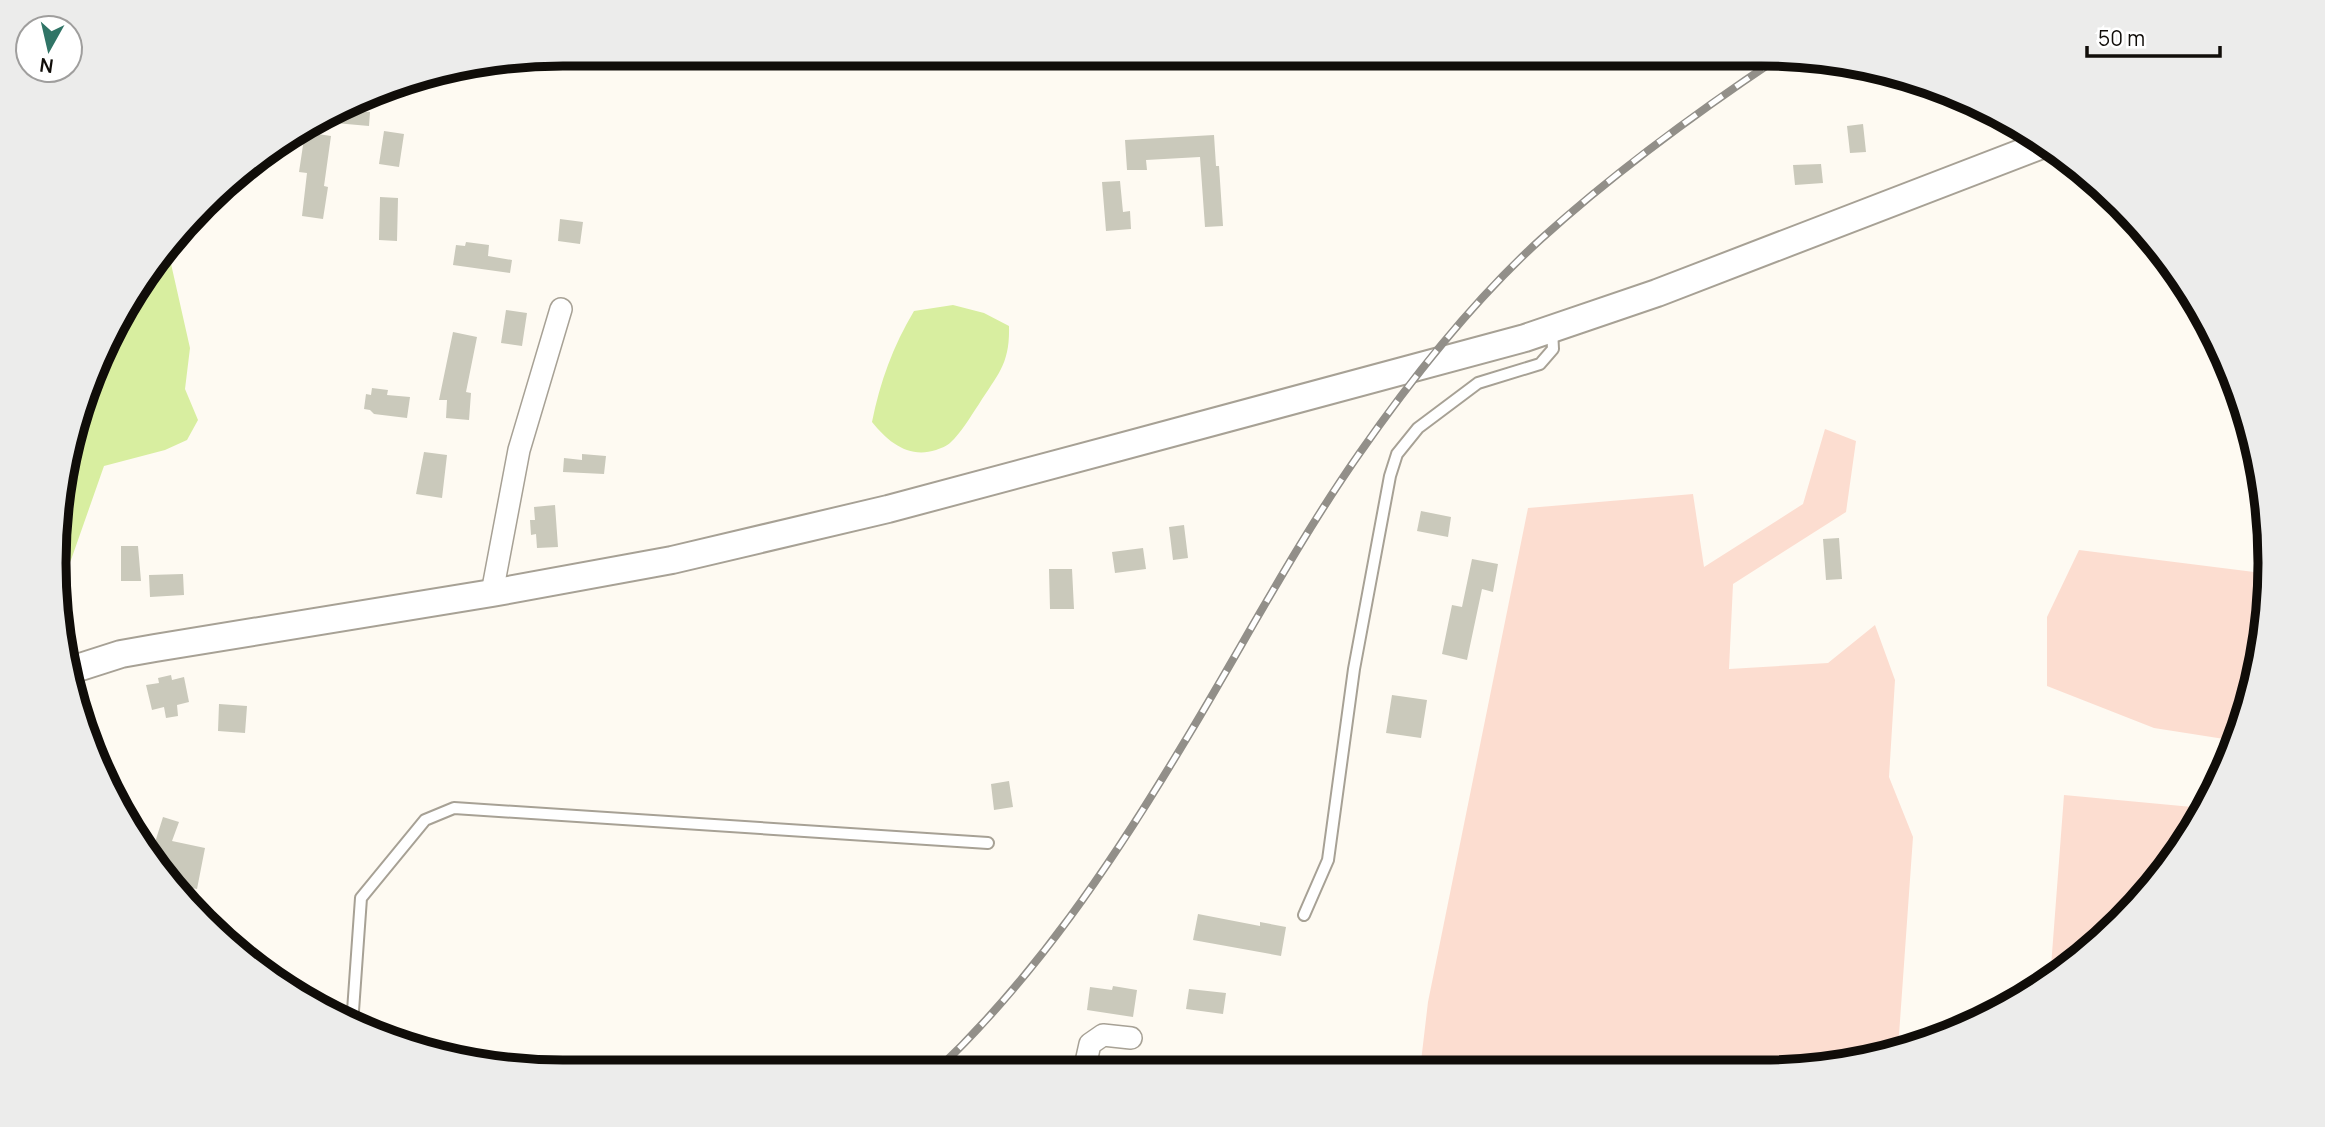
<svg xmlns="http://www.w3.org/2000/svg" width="2325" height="1127" font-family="Manrope,sans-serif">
  <rect width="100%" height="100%" fill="#fefaf2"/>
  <path fill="#fcddd0" d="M1825,429L1856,441L1846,512L1733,584L1729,669L1828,663L1875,625L1895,680L1889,777L1913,837L1898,1049L1828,1068L1420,1070L1428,1002L1528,508L1693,494L1704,567L1803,504Z
    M2079,550L2270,574L2261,663L2237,741L2154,728L2047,686V617Z
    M2064,795L2203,808L2165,874L2072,967L2050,980Z"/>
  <path fill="#d8eea0" d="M167,246L190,348L185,389L198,420L187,440L165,450L104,466L71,560L60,576L64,464L123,309Z
    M953,305L984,313L1009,326C1010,364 998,374 979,404C970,417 962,432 950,443C947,446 941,448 936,450C909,459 888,442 872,422C880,382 893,346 914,311Z"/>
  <path fill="#cac9bb" d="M346,110L370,112L369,126L324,122Z
    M1863,124L1866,152L1850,153L1847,126Z
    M384,131L404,134L399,167L379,164Z
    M305,132L331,136L324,186L328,187L323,219L302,216L307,173L299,172Z
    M1214,135L1216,166H1219L1223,226L1205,227L1200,157L1146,160L1147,170H1127L1125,140Z
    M1821,164L1823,183L1795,185L1793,165Z
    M1120,181L1123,212L1130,211L1131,229L1106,231L1102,182Z
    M380,197L398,198L397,241L379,240Z
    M560,219L583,222L580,244L558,241Z
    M466,242L489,245L488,256L512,260L510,273L453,265L456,245L465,246Z
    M506,310L527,313L522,346L501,343Z
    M453,332L477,337L466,392L471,393L469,420L446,418L447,400H439Z
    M372,388L388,390L387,395L410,397L407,418L374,414L370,410L364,409L366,394L371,395Z
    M424,452L447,455L442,498L416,494Z
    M582,454L606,456L604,474L563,472L564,458L582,460Z
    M555,505L558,547L537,548L536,534L531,535L530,520H535L534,507Z
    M1421,511L1451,517L1448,537L1417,531Z
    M1184,525L1188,558L1173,560L1169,527Z
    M1839,538L1842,579L1826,580L1823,539Z
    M121,546H138L141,581H121Z
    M1143,548L1146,569L1115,573L1112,552Z
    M1472,559L1498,564L1493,592L1482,589L1467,660L1442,654L1452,605L1462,607Z
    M1049,569H1072L1074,609H1050Z
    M183,574L184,595L150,597L149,575Z
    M171,675L172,680L184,677L189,702L177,705L178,716L166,718L164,707L152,710L146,685L159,683L158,678Z
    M1392,695L1427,700L1421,738L1386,733Z
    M219,704L247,706L245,733L218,731Z
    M1009,781L1013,807L994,810L991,784Z
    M163,817L179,822L172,841L205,848L197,889L175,885L152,852Z
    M1198,914L1260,926V922L1286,927L1281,956L1193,940Z
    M1113,986L1137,990L1133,1017L1087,1010L1090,987L1112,990Z
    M1189,989L1226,993L1223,1014L1186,1009Z"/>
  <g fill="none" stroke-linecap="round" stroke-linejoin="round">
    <g stroke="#a7a195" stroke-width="14">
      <path id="service" d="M1304,915L1328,860L1354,669L1390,476L1397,454L1418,428L1478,383L1540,364L1553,349L1552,329
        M352,1025L361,898L425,820L454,808L988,843"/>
    </g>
    <g stroke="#a7a195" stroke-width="24">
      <path id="minor" d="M492,593L519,450L561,309
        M1084,1071L1090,1044L1103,1035L1131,1038"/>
    </g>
    <g stroke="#a7a195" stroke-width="30">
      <path id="tertiary" d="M71,670L121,654L155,648L492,593L672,560L888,509L1120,447L1525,338L1657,293L2047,143"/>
    </g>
    <use href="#service" stroke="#fff" stroke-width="10"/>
    <use href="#minor" stroke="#fff" stroke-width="21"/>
    <use href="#tertiary" stroke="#fff" stroke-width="26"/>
    <g stroke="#928f89" stroke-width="8">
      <path id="rail" d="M936,1071C1035,977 1112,863 1182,746C1241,649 1294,547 1359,454C1412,378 1473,301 1541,239C1616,171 1697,112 1781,56"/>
    </g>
    <use href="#rail" stroke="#fff" stroke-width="5" stroke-dasharray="16" stroke-linecap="butt"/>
  </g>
  <path d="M0 0H2325V1127H0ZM563 66H1761A497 497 0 0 1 2258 563V563A497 497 0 0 1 1761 1060H563A497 497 0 0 1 66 563V563A497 497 0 0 1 563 66Z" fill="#ececeb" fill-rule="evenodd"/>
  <path fill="none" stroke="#100d09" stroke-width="9" d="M563 66H1761A497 497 0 0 1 2258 563V563A497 497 0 0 1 1761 1060H563A497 497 0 0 1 66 563V563A497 497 0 0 1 563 66Z"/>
  <g transform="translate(49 49) rotate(188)"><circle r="33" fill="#ffffff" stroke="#9f9e9d" stroke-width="2"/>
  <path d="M0-5L12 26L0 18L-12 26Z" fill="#307466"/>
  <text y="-10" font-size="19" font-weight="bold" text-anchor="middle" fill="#100d09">N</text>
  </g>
  <path d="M2087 46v10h133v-10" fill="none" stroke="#100d09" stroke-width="3.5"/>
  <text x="2098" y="46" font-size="21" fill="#100d09" stroke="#ffffff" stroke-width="5" paint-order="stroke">50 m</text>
</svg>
